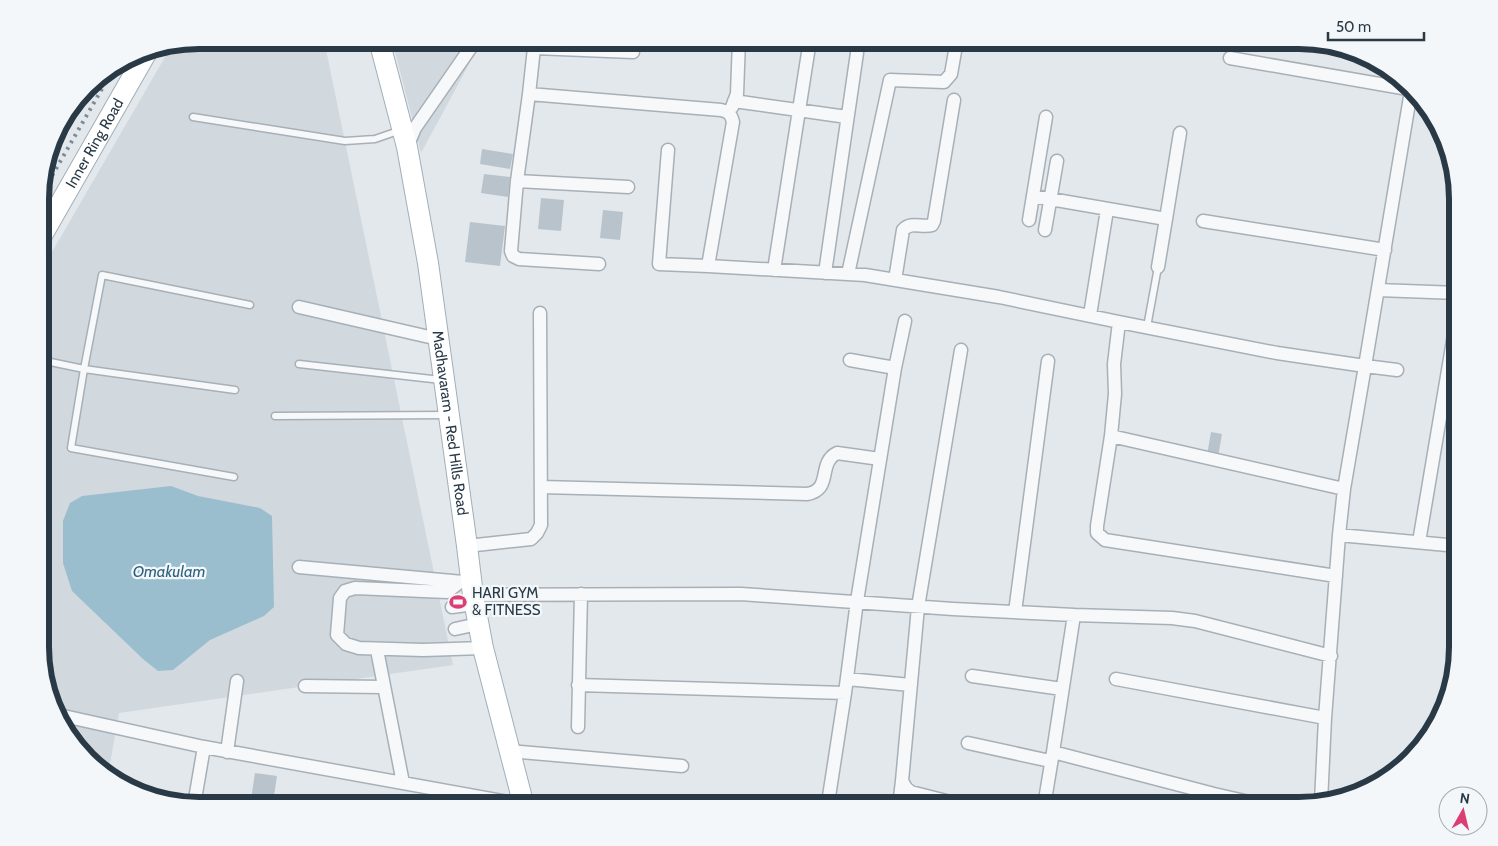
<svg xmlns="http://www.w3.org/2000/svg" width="1498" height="846" font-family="Cabin,sans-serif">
  <rect width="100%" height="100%" fill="#e3e8ec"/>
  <path fill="#d1d8de" d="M198,40H324L453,665L119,713L108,775L67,736L41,668V271L172,45Z
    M392,40H482L421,153Z"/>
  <path fill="#9bbecf" d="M171,486L198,496L260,508L272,516L274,607L264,616L210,640L173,670L158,671L143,659L72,591L63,563V521L70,503L82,496Z"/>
  <path fill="#b9c3cb" d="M482,149L513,154L510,169L480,164Z
    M484,174L510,177L508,197L481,193Z
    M541,198L564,200L561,231L538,229Z
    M603,210L623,212L620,240L600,238Z
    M470,222L505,226L500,266L465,262Z
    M1211,432L1222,434L1218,457L1207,455Z
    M255,773L277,776L273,802L251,799Z"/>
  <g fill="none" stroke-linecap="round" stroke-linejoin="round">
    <g stroke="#a7b0b7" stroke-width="9">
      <path id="service" d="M193,117L345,141L375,139L401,130
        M1147,327L1158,267
        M41,360L84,369L235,390
        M299,364L441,380
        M275,416L446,415
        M234,477L71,448L84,369L102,275L250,305"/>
    </g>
    <g stroke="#a7b0b7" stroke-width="15">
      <path id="minor" d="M516,40L534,48L529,94L721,110C729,112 731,114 733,122L708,266L865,275L999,297L1119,322L1277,353L1365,366L1344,489L1339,535L1325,718L1321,802
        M534,48L633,52
        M1230,58L1408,89
        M529,94L517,181L511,251L513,256L519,259L599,264
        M734,101L847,117
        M732,107L737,94L739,40
        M407,147L415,128L476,40
        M668,150L659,264L708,266
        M517,181L628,187
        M1033,196L1166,219L1180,133
        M1029,220L1046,117
        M1203,221L1385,250
        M1045,230L1057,161
        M1158,267L1166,219
        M774,270L810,40
        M825,273L857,53
        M848,274L890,80L944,82L951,74L957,40
        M895,280L903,230C911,221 922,228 932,225L934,221L954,100
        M1378,290L1458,293
        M299,307L438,339
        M1090,315L1107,210
        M1119,322L1114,364L1115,394L1111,436L1344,489
        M961,350L918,607L902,781L906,788L911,792L966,806
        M895,368L905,321
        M1397,370L1365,366L1411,91
        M1111,436L1097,526V533L1105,540L1336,576
        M541,487L807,494C833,490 817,463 837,453L880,459
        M1339,535L1458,546
        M1419,542L1458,311
        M467,546L531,539L537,533L541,525L540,313
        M299,567L463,582
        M460,582L447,592L355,588L345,591L340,598L337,635L346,644L359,648L423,650L483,648
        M473,595L741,594L953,609L1074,615L1172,618L1195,621L1331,656
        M452,607L474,604
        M1015,612L1048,361
        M455,629L478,624
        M378,655L403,783
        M972,676L1062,689
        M847,679L911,685
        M1116,679L1325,718
        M578,685L845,693
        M305,686L383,687
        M59,715L204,747L524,805
        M578,727L581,594
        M968,743L1050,761
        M509,751L682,766
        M227,752L237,681
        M1053,752L1074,615
        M828,803L845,693L857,601L895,368L850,360
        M194,805L204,747
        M899,806L902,781
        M1044,806L1053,752L1214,794L1267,806"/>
    </g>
    <g stroke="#a1afb9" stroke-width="22">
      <g id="primary">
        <path id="s1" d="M379,40L407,147L428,263L467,546L473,595L483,648L524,806"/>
        <path id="s2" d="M41,237L148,50"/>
      </g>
    </g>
    <use href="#service" stroke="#f6f8fa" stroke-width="6"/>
    <use href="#minor" stroke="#f6f8fa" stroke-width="12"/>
    <use href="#primary" stroke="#fff" stroke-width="20"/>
    <path stroke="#7b8b98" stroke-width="4" stroke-dasharray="2.5 5" stroke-linecap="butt" d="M44,168L96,78
      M41,195L115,66"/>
  </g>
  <defs>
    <g id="stadium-bare" transform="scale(1.35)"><path d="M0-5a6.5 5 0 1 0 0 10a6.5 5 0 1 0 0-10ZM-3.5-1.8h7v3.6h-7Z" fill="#db3e73" stroke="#f3f7f9" stroke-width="2.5" paint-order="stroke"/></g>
  </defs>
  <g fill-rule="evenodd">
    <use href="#stadium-bare" x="458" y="602"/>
  </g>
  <g text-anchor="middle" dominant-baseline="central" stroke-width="4.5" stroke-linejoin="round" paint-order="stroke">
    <g font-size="15" fill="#293946" stroke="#f3f7f9">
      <text stroke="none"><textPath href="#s2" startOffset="108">Inner Ring Road</textPath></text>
      <text stroke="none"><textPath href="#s1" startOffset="390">Madhavaram - Red Hills Road</textPath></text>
    </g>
    <g font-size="15" fill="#293946" stroke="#f3f7f9" text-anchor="start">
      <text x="472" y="593">HARI GYM<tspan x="472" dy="17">&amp; FITNESS</tspan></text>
    </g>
    <g font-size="16" font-style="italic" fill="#2e617f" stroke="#f3f7f9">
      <text x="169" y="571">Omakulam</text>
    </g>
  </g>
  <path d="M0 0H1498V846H0ZM199 49H1299A150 150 0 0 1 1449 199V647A150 150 0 0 1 1299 797H199A150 150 0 0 1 49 647V199A150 150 0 0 1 199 49Z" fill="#f3f7f9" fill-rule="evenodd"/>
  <path fill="none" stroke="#293946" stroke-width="6" d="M199 49H1299A150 150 0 0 1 1449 199V647A150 150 0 0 1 1299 797H199A150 150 0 0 1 49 647V199A150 150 0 0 1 199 49Z"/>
  <g transform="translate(1463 811) rotate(8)"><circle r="24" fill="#f3f7f9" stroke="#a2abb1"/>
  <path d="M0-4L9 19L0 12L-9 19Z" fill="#db3e73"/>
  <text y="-8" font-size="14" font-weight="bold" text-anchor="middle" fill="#293946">N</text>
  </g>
  <path d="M1328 32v8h96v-8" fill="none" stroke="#293946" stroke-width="2.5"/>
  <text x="1336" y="32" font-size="15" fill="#293946" stroke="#f3f7f9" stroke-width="4" paint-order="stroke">50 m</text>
</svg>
